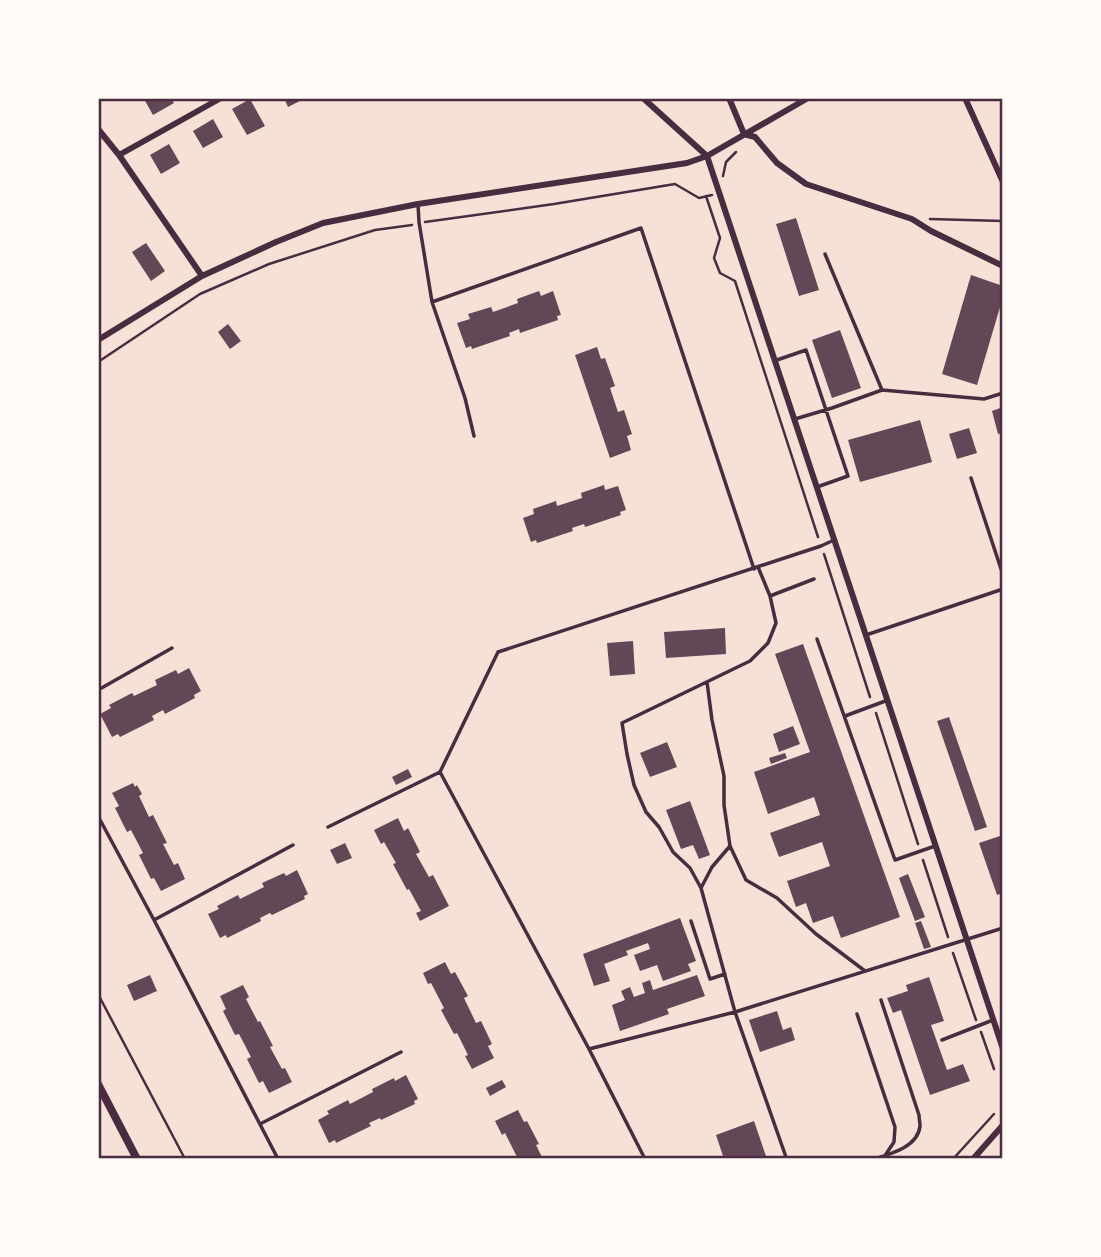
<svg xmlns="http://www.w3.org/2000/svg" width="1101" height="1257" font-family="Inter,sans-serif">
  <rect width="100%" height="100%" fill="#f7e1d7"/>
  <path fill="#644757" d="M146,98H171L174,103L153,115L144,99Z
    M284,98H306L288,107Z
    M250,99L265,126L247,135L232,109Z
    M213,119L223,137L203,148L193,131Z
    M169,144L180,163L161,174L150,155Z
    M796,218L819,290L799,296L776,224Z
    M146,243L165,271L151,281L132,252Z
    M971,275L1003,286V297L977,385L942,374Z
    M539,291L541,296L553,291L561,315L557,316L558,320L520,333L519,329L509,333L510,336L472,349L471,346L466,348L457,323L470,319L468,314L491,307L493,312L518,303L517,299Z
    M228,324L241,341L230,349L218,332Z
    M840,330L861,388L832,398L812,340Z
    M597,347L601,359L605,358L615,386L610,388L618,412L624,410L632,434L627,436L631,450L610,458L575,355Z
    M1003,407V433L998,434L992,411Z
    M920,420L932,462L860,482L848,440Z
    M969,428L977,453L957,459L949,434Z
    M604,485L605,490L618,486L626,510L620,512L621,515L585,527L584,524L572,528L573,531L537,543L536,540L531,542L523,518L534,514L533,509L556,501L557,506L582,498L581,493Z
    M725,628L726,654L666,658L664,632Z
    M633,641L635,674L610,676L607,643Z
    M803,644L900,917L841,938L833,916L813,923L806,903L796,907L787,881L830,866L822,842L779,857L770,833L820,815L814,797L768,814L754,772L810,752L775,654Z
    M189,668L201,691L194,695L195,698L165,714L163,710L152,716L154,720L120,737L118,734L112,737L100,714L111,708L109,705L132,693L134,696L157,685L155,680L176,670L178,674Z
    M949,717L987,827L975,831L937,721Z
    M793,726L800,744L779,752L773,734Z
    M667,742L677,767L650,777L640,753Z
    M785,753L787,758L771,764L769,758Z
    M408,769L412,777L396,785L392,777Z
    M133,783L135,787L137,785L142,794L139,796L149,817L153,815L167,843L163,844L174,865L178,863L185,879L161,891L154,878L151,879L139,855L143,853L131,830L127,832L115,808L119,806L112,793Z
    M690,801L710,855L699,859L693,845L681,849L666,810Z
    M398,818L404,831L408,828L420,852L416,854L429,877L433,875L449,906L420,921L416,913L421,911L409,889L407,890L393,864L396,863L384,842L381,844L374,830Z
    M1003,835V893L997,895L979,843Z
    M345,843L352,858L337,864L330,850Z
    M297,870L308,894L304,896L305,899L272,915L270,913L260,918L261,921L227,938L226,935L220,938L208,914L219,909L217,906L238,895L240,899L264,887L262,883L284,873L286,876Z
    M908,874L925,917L915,921L899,878Z
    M680,918L696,961L688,964L691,971L663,981L657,965L640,971L634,955L650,949L648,943L626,951L628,955L604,964L610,981L594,986L583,954Z
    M921,921L931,947L924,949L915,923Z
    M445,962L451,974L455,972L468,996L464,998L476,1023L481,1021L492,1044L488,1046L494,1058L472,1069L465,1056L468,1055L457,1033L454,1034L441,1010L444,1008L431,983L428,984L423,973Z
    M150,975L157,991L134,1001L127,985Z
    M697,975L705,996L667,1009L669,1014L620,1031L612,1005L625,1000L621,991L630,987L634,997L645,993L642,983L650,980L653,990Z
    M929,977L944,1021L931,1025L947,1070L963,1064L970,1081L930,1095L901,1010L893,1013L887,998L908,991L906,985Z
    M243,985L249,997L246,999L258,1022L260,1021L273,1046L270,1047L282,1069L285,1068L292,1082L269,1093L263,1081L259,1083L247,1059L251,1057L239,1034L235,1035L223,1011L226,1009L220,996Z
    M777,1011L783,1030L791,1027L795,1040L760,1052L749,1020Z
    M406,1075L418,1099L414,1101L415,1104L381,1120L380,1118L369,1123L371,1126L336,1143L335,1140L329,1143L318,1120L329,1114L327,1111L348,1100L350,1104L373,1092L372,1089L394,1078L395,1081Z
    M502,1080L506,1087L490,1096L486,1088Z
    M518,1110L524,1122L527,1121L539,1144L536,1145L543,1159H513L517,1157L505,1133L502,1135L495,1121Z
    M754,1121L767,1159H724L716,1135Z"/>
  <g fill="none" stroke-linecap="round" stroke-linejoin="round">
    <path stroke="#4a2c40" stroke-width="2.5" d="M723,176L726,162L736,152
      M706,196L720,238L714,258L720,273L735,281L818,537
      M930,219L1003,221
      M425,222L554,204L675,184L699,198L712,195
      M98,362L200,294L269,264L375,230L412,225
      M824,554L870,697
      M876,713L918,844
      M923,860L948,937
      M953,953L976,1020
      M98,994L185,1159
      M981,1032L994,1069
      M953,1159L994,1114"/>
    <path stroke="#4a2c40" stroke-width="3.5" d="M418,204L419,222L432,302L465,398L474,436
      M825,254L882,390
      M432,302L641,228L754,569
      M774,361L806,350L848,476L817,487
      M795,419L832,408L882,390L984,399L1003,393
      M971,478L1003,575
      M758,567L770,596L814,579
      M866,635L1003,589
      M817,639L895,860L935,846
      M707,682L712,720L724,776V805L730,846L712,867L701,888L735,1012L786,1157L789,1159
      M98,690L172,648
      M845,716L888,700
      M98,816L154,920L278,1159
      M328,827L440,772
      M730,846L746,880L777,898L816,934L865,971
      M701,888L690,868L673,852L659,827L646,812L634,785L627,754L622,723L750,661L768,643L776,623L770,596
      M154,920L293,845
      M691,921L710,979L725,974
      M857,1014L895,1127L894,1142L886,1154
      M942,1040L993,1020
      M589,1049L735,1012L1003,928
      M260,1124L401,1052
      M645,1159L589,1049L440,772L498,652L821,546L834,540
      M874,1159C890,1154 918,1147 920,1126C920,1122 919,1119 919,1115L881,1000"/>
    <path stroke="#4a2c40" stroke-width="6" d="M643,98L707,156L1003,1049
      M729,98L744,134
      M965,98L1003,182
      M98,129L119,155L202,276
      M744,134L755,137L777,163L806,184L912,219L931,231L1003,266
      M119,155L221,98
      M98,340L202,276L276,242L323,223L418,204L687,163L707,156L808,98
      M973,1159L1003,1125"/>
    <path stroke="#4a2c40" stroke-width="8" d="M98,1084L137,1159"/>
  </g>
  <rect width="1101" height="1257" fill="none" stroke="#fffaf5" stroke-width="200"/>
  <rect x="100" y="100" width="901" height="1057" fill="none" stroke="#4a2c40" stroke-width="2.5"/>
</svg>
